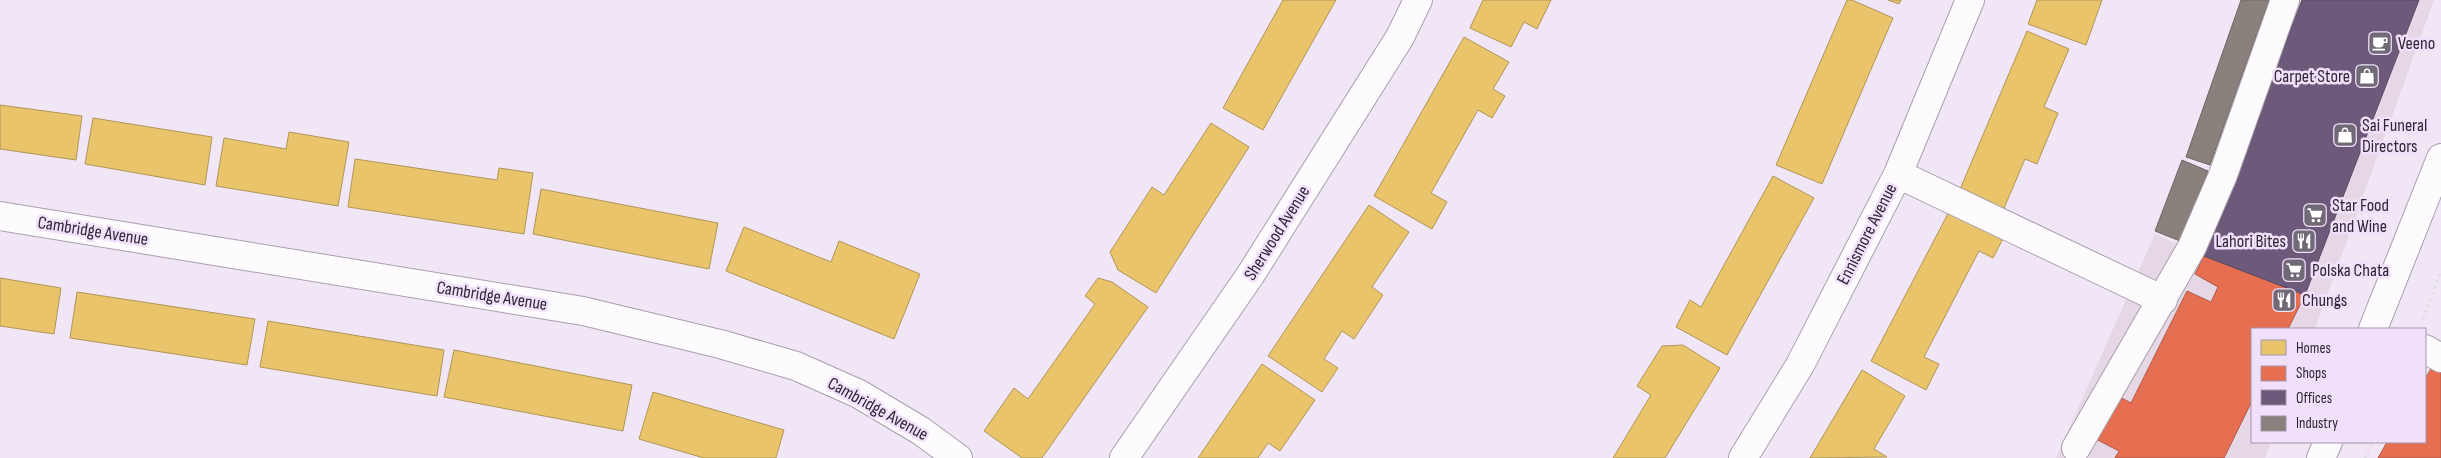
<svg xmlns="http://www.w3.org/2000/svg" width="2441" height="458" font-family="'Sofia Sans Condensed',sans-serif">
  <rect width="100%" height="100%" fill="#f0e6f6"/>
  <path fill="#e5d7e5" d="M2274,0H2434L2315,329H2252V442H2271L2265,458H2056L2155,234L2182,246Z"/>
  <path fill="#e9c46a" stroke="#b19559" d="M1283,0H1336L1263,130L1223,108Z
    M1483,0H1551L1537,29L1524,22L1511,47L1470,28Z
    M1847,0H1852L1893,18L1822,184L1776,165Z
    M1888,0H1901L1899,4Z
    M2037,0H2102L2086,45L2028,24Z
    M2027,31L2069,49L2044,107L2058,113L2037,164L2025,159L2002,213L1958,194Z
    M1464,37L1509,62L1493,89L1505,96L1492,118L1478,110L1431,193L1447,202L1432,229L1374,196Z
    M0,105L82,116L76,160L0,149Z
    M93,118L212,137L205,185L85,164Z
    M1211,123L1249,147L1156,293L1118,270L1110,252L1152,187L1164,195Z
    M289,132L349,142L338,206L216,186L224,138L286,149Z
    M355,159L497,180L499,168L533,173L524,234L348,207Z
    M1773,176L1814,198L1727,355L1676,327L1690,300L1701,307Z
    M541,189L718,223L709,269L533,234Z
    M1953,204L2007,231L1993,258L1979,251L1924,357L1939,364L1926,390L1871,361Z
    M1369,205L1409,232L1372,287L1383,295L1354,339L1342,331L1324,359L1338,368L1322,392L1268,356Z
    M744,227L831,262L839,241L920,274L894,339L726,271Z
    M0,278L61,288L54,334L0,326Z
    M1098,278L1112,282L1148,307L1042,458H1022L984,431L1014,388L1028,399L1095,304L1085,296Z
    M77,292L255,319L247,365L70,338Z
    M268,321L444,350L437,396L260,367Z
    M1683,345L1720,368L1665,458H1613L1651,395L1637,386L1662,346Z
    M454,350L632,385L623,431L444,397Z
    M1262,364L1315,400L1280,451L1268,443L1258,458H1198Z
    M1862,370L1905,396L1874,449L1887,457L1810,458Z
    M653,392L784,430L776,458H704L639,439Z"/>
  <path fill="#e76f51" stroke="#af5947" d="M2204,256L2305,295L2288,329H2252V401L2224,458H2115L2119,451L2096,439L2118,396L2131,403L2187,291L2211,302L2218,287L2195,274Z
    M2433,365L2441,369V458H2378L2387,442H2425V379Z"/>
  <path fill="#6d597a" stroke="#5a4a64" d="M2302,0H2419L2305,295L2204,256Z"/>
  <path fill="#8a817c" stroke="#6e6666" d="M2241,0H2269L2210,165L2186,157Z
    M2182,160L2208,171L2180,241L2155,231Z"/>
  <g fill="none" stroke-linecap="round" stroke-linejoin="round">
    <g stroke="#a7a0ab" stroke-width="30">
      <path id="minor" d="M1898,174L2163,300
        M0,216L583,311L720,344L796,366L859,394L921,431L958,458
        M2425,349L2441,358
        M2076,448L2192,247L2223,175L2285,0
        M1124,458L1251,274L1400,37L1418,0
        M1743,458L1800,365L1898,174L1970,0"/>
    </g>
    <g stroke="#a7a0ab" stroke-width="30">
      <path id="major" d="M2373,329L2441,158
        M2321,458L2328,442"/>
    </g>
    <path stroke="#e0dee2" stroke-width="3" stroke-dasharray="2.5 4" stroke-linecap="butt" d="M2423,319L2441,270
      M2365,458L2372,442"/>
    <use href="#minor" stroke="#fdfbfe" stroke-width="28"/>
    <use href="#major" stroke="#fdfbfe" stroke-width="28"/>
  </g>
  <defs>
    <g id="cafe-square" transform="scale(1.25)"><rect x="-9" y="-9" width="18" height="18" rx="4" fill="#716a76" stroke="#f1e0fc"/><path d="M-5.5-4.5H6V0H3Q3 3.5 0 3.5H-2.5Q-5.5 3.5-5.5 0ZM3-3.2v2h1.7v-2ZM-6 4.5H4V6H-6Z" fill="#fff"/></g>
    <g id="shop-square" transform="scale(1.25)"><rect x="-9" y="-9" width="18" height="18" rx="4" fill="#716a76" stroke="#f1e0fc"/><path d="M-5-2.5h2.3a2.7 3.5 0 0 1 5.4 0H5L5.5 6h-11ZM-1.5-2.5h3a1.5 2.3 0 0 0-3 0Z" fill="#fff"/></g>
    <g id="supermarket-square" transform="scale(1.25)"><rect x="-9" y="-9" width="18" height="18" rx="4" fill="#716a76" stroke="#f1e0fc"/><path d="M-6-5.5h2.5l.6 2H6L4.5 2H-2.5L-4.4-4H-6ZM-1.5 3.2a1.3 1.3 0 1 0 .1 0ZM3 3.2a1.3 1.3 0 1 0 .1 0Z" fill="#fff"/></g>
    <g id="restaurant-square" transform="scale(1.25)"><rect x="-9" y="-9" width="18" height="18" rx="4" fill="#716a76" stroke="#f1e0fc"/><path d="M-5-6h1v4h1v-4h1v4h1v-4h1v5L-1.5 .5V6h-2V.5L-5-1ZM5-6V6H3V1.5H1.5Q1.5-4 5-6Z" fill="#fff"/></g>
  </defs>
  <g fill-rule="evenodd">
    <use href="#cafe-square" x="2380" y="43"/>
    <use href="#shop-square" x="2367" y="76"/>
    <use href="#shop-square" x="2345" y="135"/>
    <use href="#supermarket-square" x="2315" y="215"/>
    <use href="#restaurant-square" x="2304" y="241"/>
    <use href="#supermarket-square" x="2294" y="270"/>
    <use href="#restaurant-square" x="2284" y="300"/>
  </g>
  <g text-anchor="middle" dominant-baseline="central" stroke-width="5" stroke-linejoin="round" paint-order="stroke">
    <g font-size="18" fill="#2d2731" stroke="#f1e0fc" text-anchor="start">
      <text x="2398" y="43">Veeno</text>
      <text x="2350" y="76" text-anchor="end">Carpet Store</text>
      <text x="2362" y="125">Sai Funeral<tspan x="2362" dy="21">Directors</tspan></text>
      <text x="2332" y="205">Star Food<tspan x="2332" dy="21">and Wine</tspan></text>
      <text x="2286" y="241" text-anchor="end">Lahori Bites</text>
      <text x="2312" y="270">Polska Chata</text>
      <text x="2302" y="300">Chungs</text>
    </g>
    <g font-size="18" fill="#2d2731" stroke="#f1e0fc">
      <text transform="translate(93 231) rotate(9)">Cambridge Avenue</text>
      <text transform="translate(1277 233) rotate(-58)">Sherwood Avenue</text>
      <text transform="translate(1867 234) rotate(-63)">Ennismore Avenue</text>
      <text transform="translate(492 296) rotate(9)">Cambridge Avenue</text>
      <text transform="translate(878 409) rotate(29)">Cambridge Avenue</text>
    </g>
  </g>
  <rect x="2251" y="328" width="175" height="115" fill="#f1e0fc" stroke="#a396ab"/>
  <rect x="2261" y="340" width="25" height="15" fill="#e9c46a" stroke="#a396ab"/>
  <text x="2296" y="353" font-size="15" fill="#2d2731">Homes</text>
  <rect x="2261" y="366" width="25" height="15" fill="#e76f51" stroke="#a396ab"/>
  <text x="2296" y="378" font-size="15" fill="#2d2731">Shops</text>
  <rect x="2261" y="390" width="25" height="15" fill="#6d597a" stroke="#a396ab"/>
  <text x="2296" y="403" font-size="15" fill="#2d2731">Offices</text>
  <rect x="2261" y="416" width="25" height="15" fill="#8a817c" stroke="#a396ab"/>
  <text x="2296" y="428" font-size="15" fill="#2d2731">Industry</text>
</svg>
